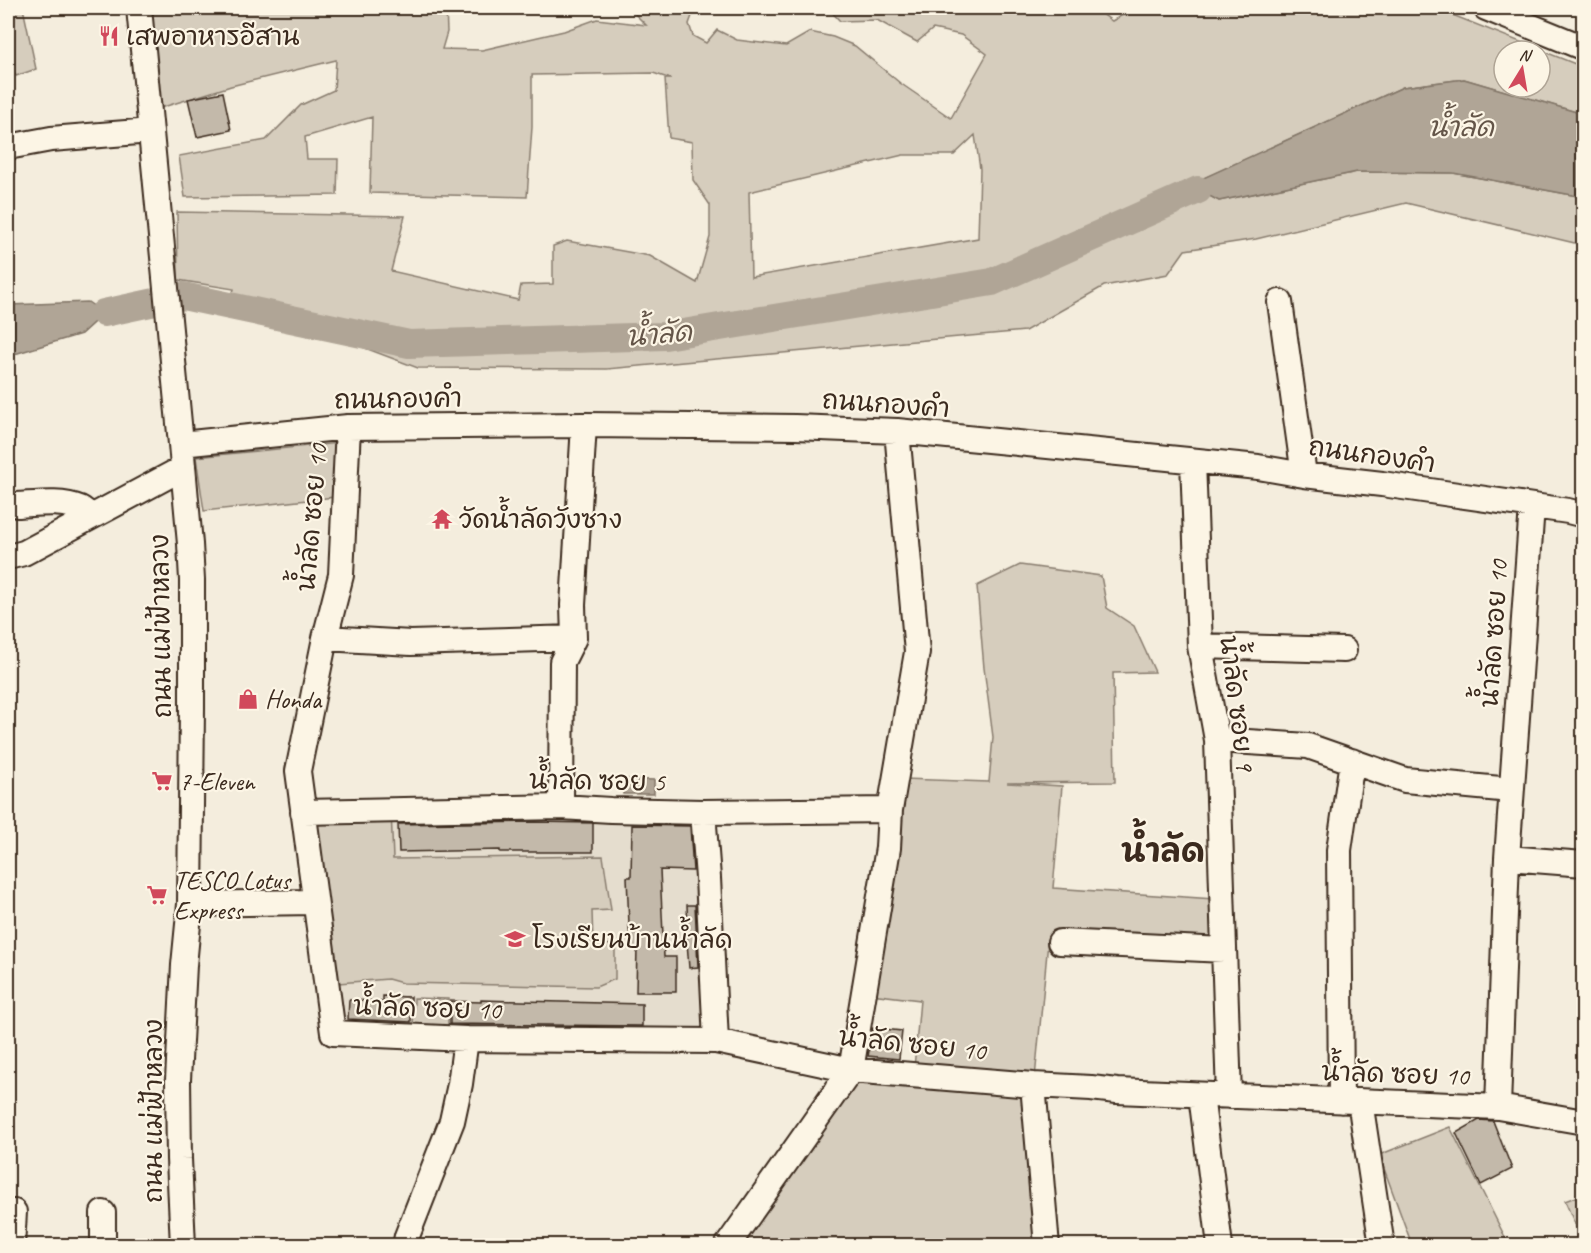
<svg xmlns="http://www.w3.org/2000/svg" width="1591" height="1253" font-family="Caveat,'Playpen Sans Thai',sans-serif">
  <rect width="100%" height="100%" fill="#f4eddd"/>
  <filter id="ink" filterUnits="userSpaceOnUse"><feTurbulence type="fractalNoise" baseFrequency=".0167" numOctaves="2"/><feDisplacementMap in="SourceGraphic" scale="12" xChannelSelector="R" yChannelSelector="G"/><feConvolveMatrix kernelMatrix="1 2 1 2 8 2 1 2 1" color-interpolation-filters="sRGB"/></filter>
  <g filter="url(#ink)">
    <path fill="#e5ddce" d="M303,812H703L716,1041L333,1033Z"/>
    <path fill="#d6cdbd" stroke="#887c6e" stroke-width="1.5" fill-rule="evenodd" d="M8,8H23L36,69L16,76L8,59Z
      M148,8H446L447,32L442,49L482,50L564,31L597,19L646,25L629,8H708L693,13L689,24L693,36L706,43L717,30L737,40L786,46L810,32L833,37L855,46L900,83L951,118L987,54L961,35L933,29L917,42L877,20L840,21L828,8H1094L1112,21L1135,8H1435L1583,67V114L1464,79L1403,87L1189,185L1219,201L1357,172L1453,173L1583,197V245L1406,203L1256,239L1185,250L1168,274L1104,286L1025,331L607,369L418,368L325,333L227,314L234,289L178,280L177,212L405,216L391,271L518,300L521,285L553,284V246L567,241L650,256L697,283L710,237V205L693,180L692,142L669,138L665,79H671L653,73L532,75V127L527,197L370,193L372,117L305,137L307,159H338L337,195L185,197L179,156L266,140L301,105L334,90L336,60L231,86L160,108ZM1504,51H1540V87H1504ZM975,135L980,169L978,238L751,277L749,192L903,155H954Z
      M339,443L344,496L204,511L196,457Z
      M1020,565L1101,576L1107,608L1134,626L1155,672L1113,673L1115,782L1007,783L1062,786L1053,888L1214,899L1217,950L1048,942L1035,1078L914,1068L920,1000L871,994L904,779L989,782L993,737L984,668L977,586Z
      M391,810L393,859L603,856L611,910L592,911L593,944L615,945V979L596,987L402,983L388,979L326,984L303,812Z
      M414,998L448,999V1031L413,1030Z
      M852,1078L1027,1092L1041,1245L742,1246Z
      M1450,1127L1509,1245H1412L1379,1155Z
      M1583,1194V1243L1565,1201Z"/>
    <path fill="#b0a596" stroke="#817466" stroke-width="1.5" d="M1464,79L1583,114V197L1453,173L1357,172L1219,201L1188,185L1403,87Z
      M88,302L104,313L81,334L8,356V305Z
      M623,779L654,780V794H623Z"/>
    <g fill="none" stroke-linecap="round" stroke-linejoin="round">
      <path stroke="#b0a596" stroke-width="28" d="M104,313L183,296L409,344L665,336L992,282L1198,190"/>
    </g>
    <path fill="#c3b9aa" stroke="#3b2a1e" stroke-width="1.5" d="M223,92L231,130L197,137L188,99Z
      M536,822L593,823V852H500V850L399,852L398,824Z
      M632,825L690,826L693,871L660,870L664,957H676V992H636L637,948H630L627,877H631Z
      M687,905H695L698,967L689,968L686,929H688Z
      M383,996L411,997V1022L348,1019L349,1000L383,1001Z
      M481,1000L642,1004V1026L450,1024V1001L481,1002Z
      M873,1028L902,1031L899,1059L868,1056Z
      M1479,1120L1493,1121L1512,1169L1481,1185L1456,1133Z"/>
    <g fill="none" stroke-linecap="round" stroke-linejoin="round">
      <g stroke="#3b2a1e" stroke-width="28">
        <path id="minor" d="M139,8L181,444L190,544L192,580V708L190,904L184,965L178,1080L179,1159L183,1246
          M1486,8L1584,48
          M8,147L51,139L151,131
          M1280,302L1304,475
          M348,427L341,575L325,638L298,771L333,1033L466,1039L716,1041L851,1070L1033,1085L1091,1088L1117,1091L1498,1107L1507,858L1532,506
          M181,444L348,427L584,425L795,427L897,431L1258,467L1304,475L1382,484L1568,511L1584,515
          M1193,461L1200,646L1217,740L1229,1096
          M17,505C36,504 61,500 80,508C84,510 88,514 91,517
          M8,557L24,553L183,468
          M325,638L411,643L574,638
          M1200,646L1344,650
          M1217,740L1308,746L1405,780L1511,790
          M561,807L562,662L574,638L573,605L584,425
          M303,812L561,807L611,810L703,812L890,810
          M703,812L708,878L716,1041
          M1507,858L1584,864
          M190,904L315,902
          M1060,942L1224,950
          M1033,1085L1047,1246
          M1201,1095L1220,1246
          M1341,1101L1339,850L1352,761
          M1360,1101L1382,1246
          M1498,1107L1584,1122
          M12,1246L14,1212
          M103,1246V1213
          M405,1246L407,1236L452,1121L460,1084L466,1039
          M727,1246L851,1070L888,848L890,810L917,652L897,431"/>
      </g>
      <use href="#minor" stroke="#fcf5e5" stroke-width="24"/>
    </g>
  </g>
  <defs>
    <g id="restaurant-bare" transform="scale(1.62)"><path d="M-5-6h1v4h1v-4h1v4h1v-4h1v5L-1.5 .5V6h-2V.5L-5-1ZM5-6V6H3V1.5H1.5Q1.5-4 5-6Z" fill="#d1495b" stroke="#fcf5e5" stroke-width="2.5" paint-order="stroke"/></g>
    <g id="temple-bare" transform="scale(1.62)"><path d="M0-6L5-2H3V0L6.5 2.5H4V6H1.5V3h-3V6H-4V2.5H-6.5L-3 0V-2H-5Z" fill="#d1495b" stroke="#fcf5e5" stroke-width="2.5" paint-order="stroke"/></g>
    <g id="shop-bare" transform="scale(1.62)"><path d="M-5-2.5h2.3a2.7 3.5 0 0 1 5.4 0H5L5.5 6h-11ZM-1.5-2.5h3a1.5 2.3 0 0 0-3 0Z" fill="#d1495b" stroke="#fcf5e5" stroke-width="2.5" paint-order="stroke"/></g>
    <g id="supermarket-bare" transform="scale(1.62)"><path d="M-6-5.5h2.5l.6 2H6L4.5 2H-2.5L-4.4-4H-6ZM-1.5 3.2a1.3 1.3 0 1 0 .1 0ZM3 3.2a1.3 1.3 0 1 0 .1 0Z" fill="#d1495b" stroke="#fcf5e5" stroke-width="2.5" paint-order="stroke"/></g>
    <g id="school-bare" transform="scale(1.62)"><path d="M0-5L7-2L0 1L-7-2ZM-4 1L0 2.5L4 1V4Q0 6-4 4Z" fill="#d1495b" stroke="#fcf5e5" stroke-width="2.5" paint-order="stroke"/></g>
  </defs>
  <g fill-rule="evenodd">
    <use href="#restaurant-bare" x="109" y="36"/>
    <use href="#temple-bare" x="442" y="519"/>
    <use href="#shop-bare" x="248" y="699"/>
    <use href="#supermarket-bare" x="162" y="781"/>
    <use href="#supermarket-bare" x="157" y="895"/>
    <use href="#school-bare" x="515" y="939"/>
  </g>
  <g text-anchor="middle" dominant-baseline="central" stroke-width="4.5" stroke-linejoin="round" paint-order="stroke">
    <g font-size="26" fill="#3b2a1e" stroke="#fcf5e5" text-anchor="start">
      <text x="126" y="36">เสพอาหารอีสาน</text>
      <text x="459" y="519">วัดน้ำลัดวังซาง</text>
      <text x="265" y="699">Honda</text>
      <text x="179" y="781">7-Eleven</text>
      <text x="174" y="880">TESCO Lotus<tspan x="174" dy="30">Express</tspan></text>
      <text x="532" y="939">โรงเรียนบ้านน้ำลัด</text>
    </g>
    <g font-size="26" fill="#3b2a1e" stroke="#fcf5e5">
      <text transform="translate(398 399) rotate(-1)">ถนนกองคำ</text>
      <text transform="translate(886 404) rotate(4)">ถนนกองคำ</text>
      <text transform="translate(1372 455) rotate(8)">ถนนกองคำ</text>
      <text transform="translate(312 518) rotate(-85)">น้ำลัด ซอย 10</text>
      <text transform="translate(161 626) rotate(-91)">ถนน แม่ฟ้าหลวง</text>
      <text transform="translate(1494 634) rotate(-86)">น้ำลัด ซอย 10</text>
      <text transform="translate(1237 703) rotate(83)">น้ำลัด ซอย 9</text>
      <text transform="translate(597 781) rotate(1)">น้ำลัด ซอย 5</text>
      <text transform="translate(427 1008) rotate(2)">น้ำลัด ซอย 10</text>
      <text transform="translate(912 1044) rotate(6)">น้ำลัด ซอย 10</text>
      <text transform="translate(1395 1074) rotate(2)">น้ำลัด ซอย 10</text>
      <text transform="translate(153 1111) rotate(-90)">ถนน แม่ฟ้าหลวง</text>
    </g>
    <g font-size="27" font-style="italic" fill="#645548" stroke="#fcf5e5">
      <text x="1461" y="127">น้ำลัด</text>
      <text transform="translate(659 334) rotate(-5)">น้ำลัด</text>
    </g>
    <g font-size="32" font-weight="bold" fill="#3b2a1e" stroke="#fcf5e5">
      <text x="1163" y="851">น้ำลัด</text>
    </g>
  </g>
  <rect width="1591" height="1253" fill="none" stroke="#fcf5e5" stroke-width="30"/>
  <rect x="15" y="15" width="1561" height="1223" fill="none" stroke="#3b2a1e" stroke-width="2" filter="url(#ink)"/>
  <g transform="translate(1522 69) rotate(11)"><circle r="28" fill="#fcf5e5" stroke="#afa495" stroke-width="1.5"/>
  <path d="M0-4.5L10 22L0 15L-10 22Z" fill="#d1495b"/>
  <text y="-9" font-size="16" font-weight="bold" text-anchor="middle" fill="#3b2a1e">N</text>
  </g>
</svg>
